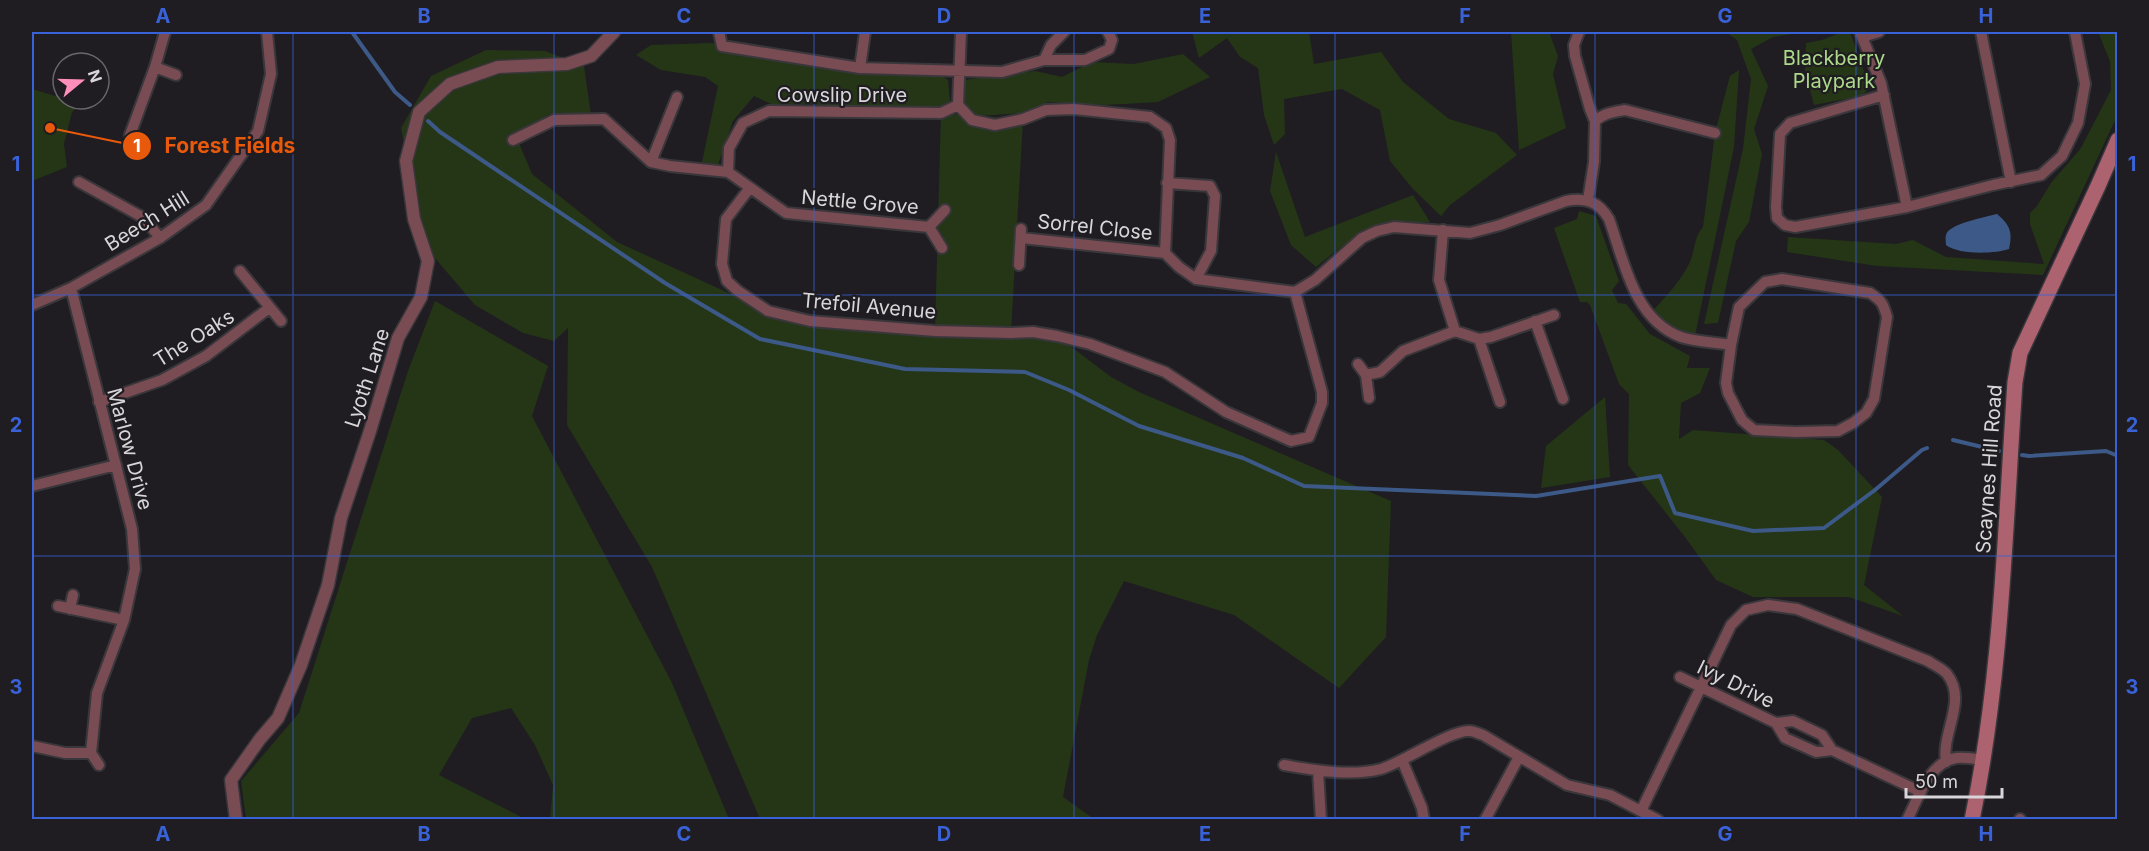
<svg xmlns="http://www.w3.org/2000/svg" width="2149" height="851" font-family="Inter,sans-serif">
  <rect width="100%" height="100%" fill="#1f1d21"/>
  <path fill="#253617" d="M1192,32H1309L1314,64L1381,52L1403,82L1449,119L1496,133L1517,155L1450,205L1441,216L1413,189L1390,161L1380,110L1342,89L1284,99L1285,134L1274,145L1264,115L1258,68L1240,57L1227,38L1199,58Z
    M1511,32H1549L1558,56L1553,74L1566,128L1519,150Z
    M1726,32H1804L1773,37L1751,49L1768,86L1754,129L1762,154L1749,222L1736,241L1718,323L1704,324L1743,149L1751,79L1737,40Z
    M1842,32H1850L1870,88L1861,96L1814,105L1805,71L1806,43L1822,40Z
    M2098,32H2117V116L2043,275L1877,266L1787,252L1788,237L1896,244L1913,240L1946,257L2044,264L2030,224V213L2037,206L2051,183L2081,148L2111,90L2110,61Z
    M712,43L762,59L905,76H942L948,80L950,101L939,110L875,111L812,104L773,105L754,96L733,121L718,165L702,162L718,86L705,77L661,70L636,55L651,45Z
    M486,50L545,51L584,66L591,115L549,114L516,136L532,174L617,242L768,311L810,321L935,330L941,113L972,116L962,105L963,80L1035,71L1062,77L1092,62L1134,64L1183,54L1210,77L1158,102L1106,105L1048,102L1023,113L980,116L1023,119L1011,333L1057,336L1111,377L1139,392L1391,501L1386,637L1339,688L1234,615L1124,581L1097,635L1089,660L1063,797L1094,819H760L652,567L567,425L568,328L554,341L523,333L475,305L423,244L401,128L431,76Z
    M1739,70L1734,147L1695,336L1676,330L1652,312C1666,296 1681,281 1690,262C1695,251 1694,236 1703,227L1715,133L1730,76Z
    M32,89L55,96L63,89V99H86L72,112L64,144L67,167L32,181Z
    M1276,152L1305,237L1413,195L1430,222L1392,223L1360,232L1316,267L1291,245L1270,191Z
    M1579,211L1596,216L1619,281L1612,290L1618,303L1626,304L1650,334L1690,356L1687,368H1710L1700,393L1681,403L1679,439L1693,430L1824,440L1838,450L1882,497L1864,585L1903,616L1849,597H1753L1716,580L1685,537L1628,465L1629,394L1619,384L1590,305L1587,302H1580L1554,228L1577,219Z
    M435,301L548,366L532,416L672,683L729,819H550L553,785L535,745L511,708L472,718L439,775L525,819H246L241,781L299,713L408,371Z
    M1605,397L1610,477L1541,488L1546,446Z"/>
  <path fill="#3c5987" d="M1997,214C2010,225 2013,232 2009,249C1994,254 1959,255 1946,245C1946,242 1945,238 1946,235C1948,224 1986,217 1997,214Z"/>
  <g fill="none" stroke-linecap="round" stroke-linejoin="round">
    <path stroke="#3c5987" stroke-width="4" d="M352,32L395,92L410,105
      M428,121L440,132L665,283L760,339L905,369L1025,372L1069,390L1139,426L1243,458L1304,486L1536,496L1660,476L1675,513L1753,531L1824,528L1875,490L1922,450L1927,448
      M1953,440L1999,451
      M2022,455L2029,456L2106,451L2118,456"/>
    <g stroke="#39373b" stroke-width="14">
      <path id="minor" d="M719,32L722,46L860,68L1002,72L1044,60H1085L1109,49L1112,40L1108,32
        M961,32L958,105L972,120L995,125L1023,119L1046,110L1074,109L1150,117L1166,128L1170,140L1165,253L1179,267L1196,279L1295,292L1315,280L1362,238L1377,231L1394,227L1470,233L1500,225L1566,201C1586,197 1599,202 1609,219C1624,261 1634,320 1681,337C1696,342 1715,342 1731,345
        M1579,32L1574,45L1575,56L1590,109L1595,121L1594,162L1588,200
        M1860,32L1881,83L1907,207
        M1981,32L2011,182
        M1862,37L1879,32
        M1044,60L1051,45L1064,32
        M155,67L176,75
        M860,68L865,32
        M1884,95L1790,123L1780,134L1776,207L1777,218L1785,225L1795,227L1907,207L1993,185L2041,175L2062,156L2078,123L2085,84L2075,32
        M1595,121C1604,113 1614,112 1625,110L1715,133
        M130,135L155,67L165,32
        M513,140L554,120L604,119L651,162L670,166L728,172
        M651,162L677,97
        M728,172L729,148L743,123L769,111L941,113L958,105
        M728,172L786,213L929,227
        M79,182L144,218L160,238
        M1167,183L1210,186L1215,196L1211,251L1196,279
        M749,189L726,219L722,264L727,281L738,291L768,311L810,321L935,331L1011,333L1033,332L1057,336L1090,344L1165,372L1226,412L1291,441L1309,437L1322,403V392L1295,292
        M1443,230L1439,280L1455,331L1479,339L1491,337L1554,315
        M1021,238L1165,253
        M942,248L929,227L945,210
        M1019,265L1021,229
        M240,271L281,321
        M1782,279L1870,293C1882,301 1883,303 1887,317L1874,399L1866,413L1853,423L1838,431L1796,432L1754,430L1742,420L1728,393L1726,383L1731,345L1739,307L1765,282Z
        M71,288L132,529L135,569L124,620L97,693L91,753L99,765
        M32,305L71,288L160,238L206,205L258,131L271,74L267,32
        M1535,321L1563,399
        M1479,339L1500,402
        M1358,364L1366,375L1369,398
        M1366,375L1380,372L1403,351L1455,331
        M99,402L162,380L206,356L269,308
        M32,486L116,465
        M58,606L124,620
        M70,609L73,595
        M1680,677L1776,723L1785,738L1816,752L1832,750L1921,792
        M1776,723L1793,721L1822,735L1832,750
        M32,746L65,753H91
        M1402,760L1422,808L1424,820
        M1284,765C1315,770 1350,777 1381,769C1402,763 1452,729 1470,731C1474,731 1479,734 1483,735L1567,785L1610,795L1658,820
        M1318,771L1321,820
        M1641,811L1731,625L1746,610L1768,605L1797,609L1928,661C1934,665 1943,669 1947,674C1968,701 1941,732 1946,762
        M2020,819V820
        M1485,820L1519,757
        M1907,820C1918,799 1929,762 1956,758C1965,757 1975,759 1984,760"/>
    </g>
    <g stroke="#39373b" stroke-width="15">
      <path id="tertiary" d="M236,820L231,780L260,739L278,718L301,665L328,585L341,518L370,431L398,338L421,297L428,261L414,219L406,161L419,112L450,84L498,67L567,64L591,56L614,32"/>
    </g>
    <g stroke="#39373b" stroke-width="18">
      <path id="secondary" d="M1972,820C2002,676 2005,528 2015,382L2020,353L2098,186L2118,140"/>
    </g>
    <use href="#minor" stroke="#794b52" stroke-width="10"/>
    <use href="#tertiary" stroke="#794b52" stroke-width="12"/>
    <use href="#secondary" stroke="#ad626f" stroke-width="15"/>
  </g>
  <path fill="none" stroke="#3962d8" stroke-width="1.5" stroke-opacity="0.55" d="M293,32V820M554,32V820M814,32V820M1074,32V820M1335,32V820M1595,32V820M1856,32V820M32,295H2118M32,556H2118"/>
  <g text-anchor="middle" dominant-baseline="central" stroke-width="4.5" stroke-linejoin="round" paint-order="stroke">
    <g font-size="20" fill="#add98b" stroke="#1f1d21">
      <text x="1834" y="58">Blackberry<tspan x="1834" dy="23">Playpark</tspan></text>
    </g>
    <g font-size="20" fill="#d8d6d9" stroke="#1f1d21">
      <text x="842" y="95">Cowslip Drive</text>
      <text transform="translate(860 202) rotate(5)">Nettle Grove</text>
      <text transform="translate(147 221) rotate(-32)">Beech Hill</text>
      <text transform="translate(1095 227) rotate(6)">Sorrel Close</text>
      <text transform="translate(869 306) rotate(5)">Trefoil Avenue</text>
      <text transform="translate(194 338) rotate(-32)">The Oaks</text>
      <text transform="translate(367 378) rotate(-72)">Lyoth Lane</text>
      <text transform="translate(130 449) rotate(75)">Marlow Drive</text>
      <text transform="translate(1989 469) rotate(-86)">Scaynes Hill Road</text>
      <text transform="translate(1736 684) rotate(26)">Ivy Drive</text>
    </g>
  </g>
  <path fill="none" stroke="#e8590c" stroke-width="2" d="M50 128L137 146"/>
  <g fill="#e8590c" stroke="#1f1d21" stroke-width="2">
    <circle cx="50" cy="128" r="6"/>
    <circle cx="137" cy="146" r="15"/>
  </g>
  <g font-size="18" text-anchor="middle" font-weight="bold" fill="#fff">
    <text x="137" y="152">1</text>
  </g>
  <g font-size="21" text-anchor="middle" font-weight="bold" fill="#e8590c" stroke="#1f1d21" stroke-width="4.5" stroke-linejoin="round" paint-order="stroke">
    <text x="230" y="153">Forest Fields</text>
  </g>
  <rect width="2149" height="851" fill="none" stroke="#1f1d21" stroke-width="66"/>
  <g transform="translate(81 81) rotate(71)"><circle r="28" fill="#1f1d21" stroke="#69676b" stroke-width="1.5"/>
  <path d="M0-4.5L10 22L0 15L-10 22Z" fill="#ff8eba"/>
  <text y="-9" font-size="16" font-weight="bold" text-anchor="middle" fill="#d8d6d9">N</text>
  </g>
  <path d="M1906 788v9h96v-9" fill="none" stroke="#d8d6d9" stroke-width="3"/>
  <text x="1915" y="788" font-size="18" fill="#d8d6d9" stroke="#1f1d21" stroke-width="4.5" paint-order="stroke">50 m</text>
  <rect x="33" y="33" width="2083" height="785" fill="none" stroke="#3962d8" stroke-width="2"/>
  <g font-size="20" text-anchor="middle" font-weight="bold" fill="#3962d8">
    <text x="163" y="23">A</text>
    <text x="424" y="23">B</text>
    <text x="684" y="23">C</text>
    <text x="944" y="23">D</text>
    <text x="1205" y="23">E</text>
    <text x="1465" y="23">F</text>
    <text x="1725" y="23">G</text>
    <text x="1986" y="23">H</text>
    <text x="16" y="171">1</text>
    <text x="2132" y="171">1</text>
    <text x="16" y="432">2</text>
    <text x="2132" y="432">2</text>
    <text x="16" y="694">3</text>
    <text x="2132" y="694">3</text>
    <text x="163" y="841">A</text>
    <text x="424" y="841">B</text>
    <text x="684" y="841">C</text>
    <text x="944" y="841">D</text>
    <text x="1205" y="841">E</text>
    <text x="1465" y="841">F</text>
    <text x="1725" y="841">G</text>
    <text x="1986" y="841">H</text>
  </g>
</svg>
